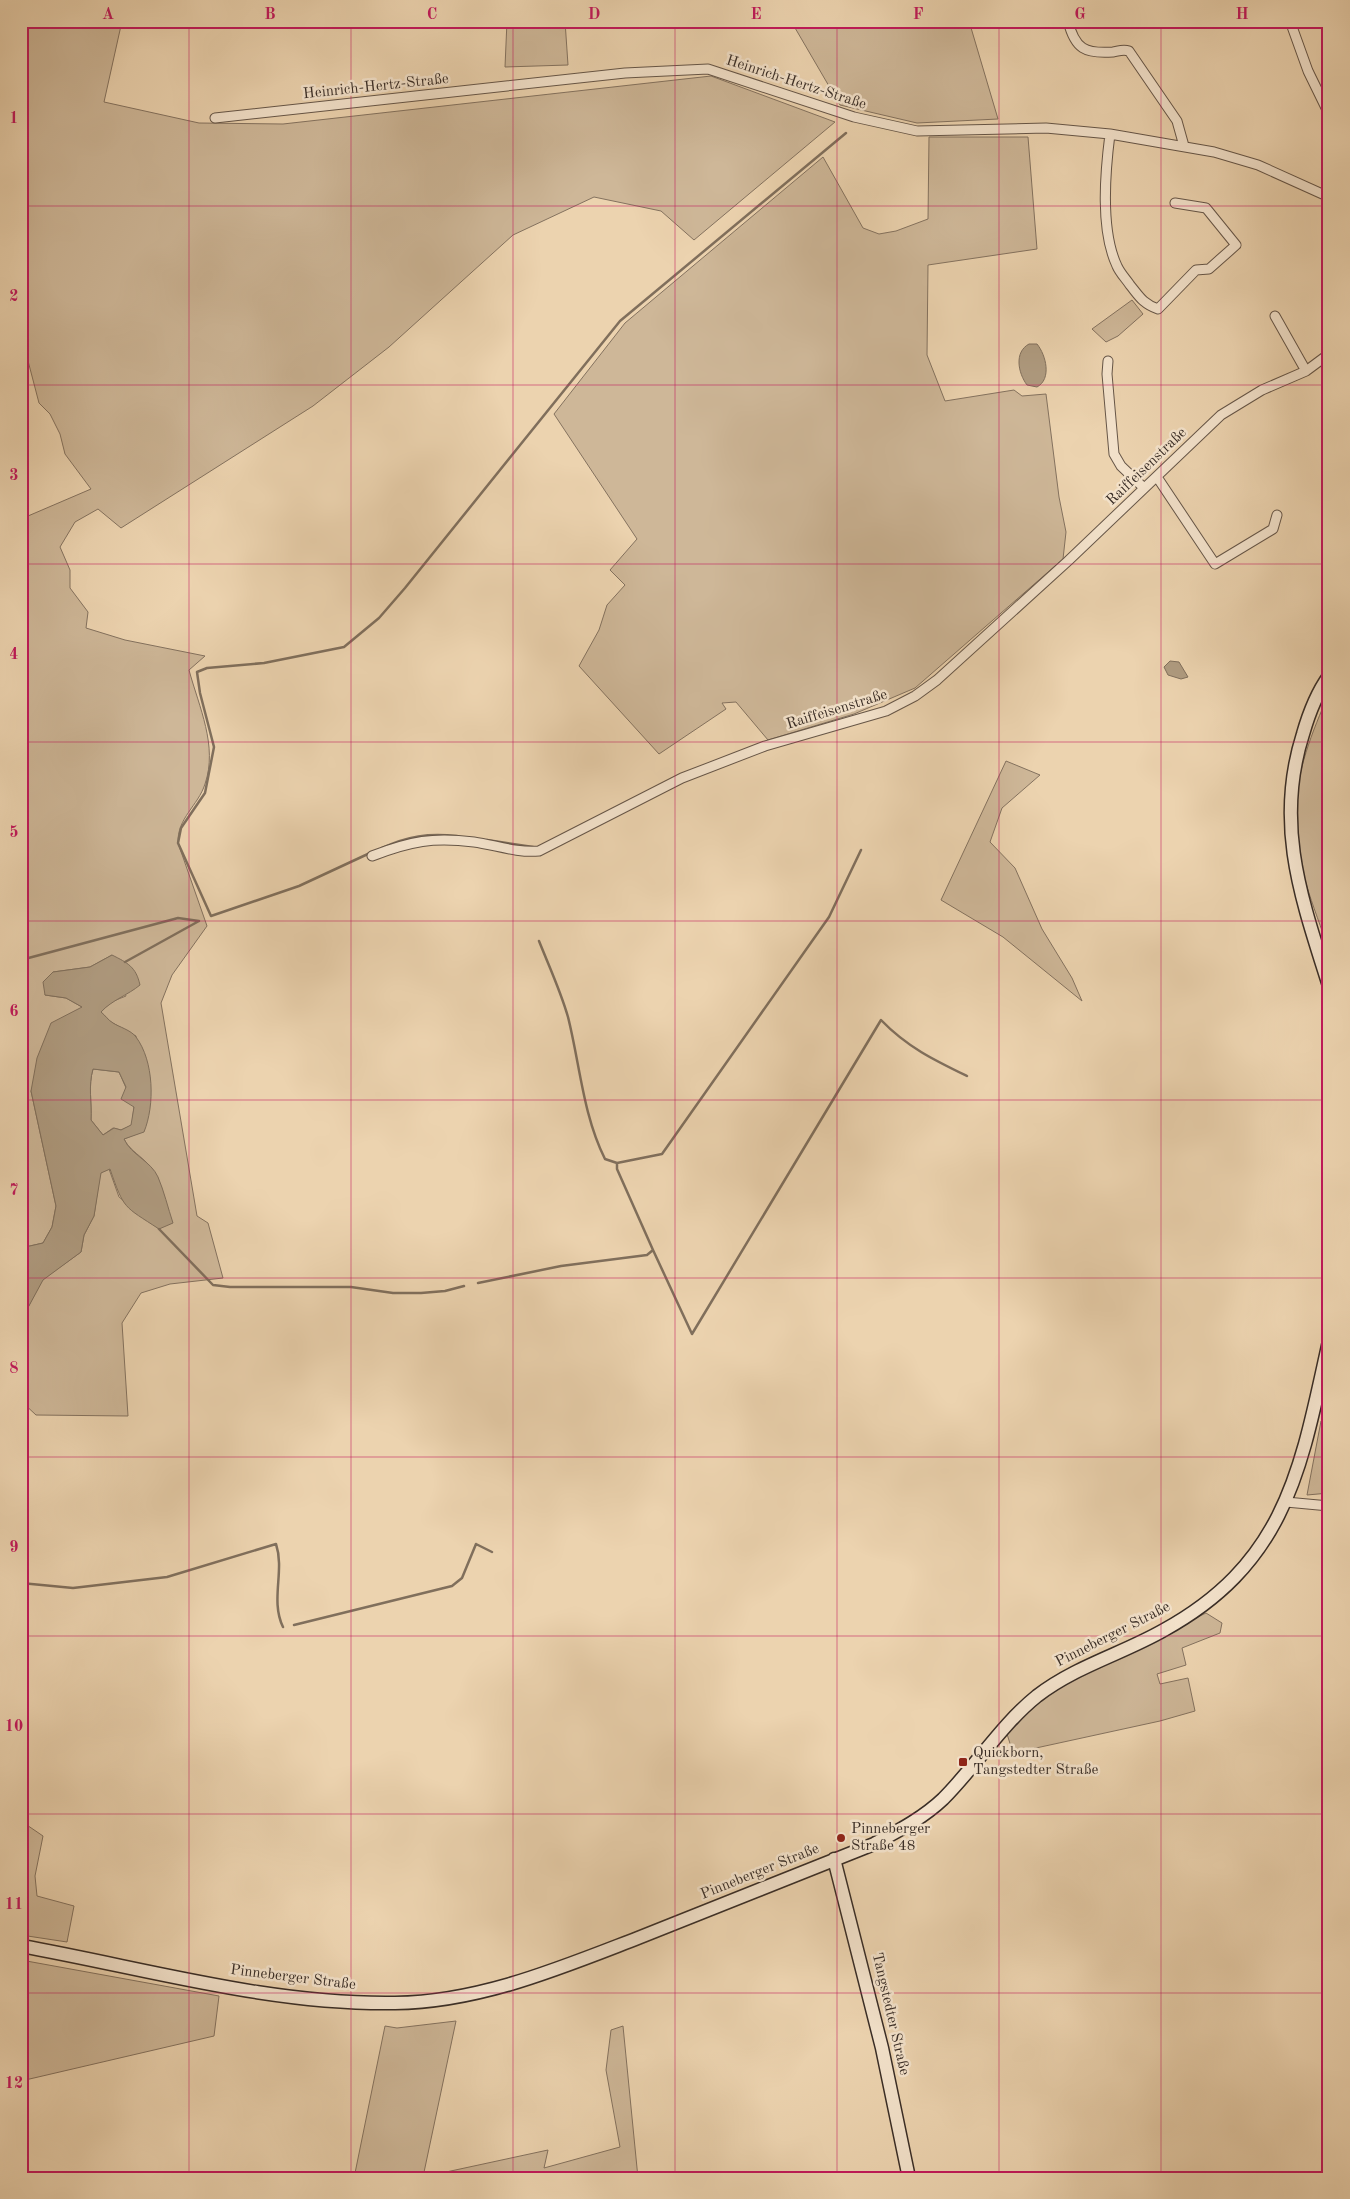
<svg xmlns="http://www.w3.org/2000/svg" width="1350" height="2199" font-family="'Old Standard TT',serif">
  <rect width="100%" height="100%" fill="#ecd3af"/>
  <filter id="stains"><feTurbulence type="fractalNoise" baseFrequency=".004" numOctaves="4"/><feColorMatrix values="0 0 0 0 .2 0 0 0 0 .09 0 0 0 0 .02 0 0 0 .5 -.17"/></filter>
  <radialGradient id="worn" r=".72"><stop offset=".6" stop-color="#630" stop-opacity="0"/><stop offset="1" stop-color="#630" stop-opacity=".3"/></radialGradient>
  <path fill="#ceb798" stroke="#84725f" d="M21,21H122L104,102L199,123L283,124L711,76L835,122L694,240L661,211L594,197L513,235L389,347L313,406L121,528L98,509L75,522L60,547L70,570V588L88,612L86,628L125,640L205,656L189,670C199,707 218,746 205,784C198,806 177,818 178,843L207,926L172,975L161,1003L197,1216L208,1223L223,1278L170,1284L141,1293L122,1323L128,1416L36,1415L21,1401V1315H24L42,1280L81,1252L84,1235L94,1216L100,1173L109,1169L119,1197L159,1229C162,1203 166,1181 146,1162C138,1154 129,1149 124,1139L144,1131L136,1036L111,1022L101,1012L111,1002L126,996L112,955L90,967L53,972L45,995L66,998L82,1007L31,1091L56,1206L52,1227L43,1243L21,1248V519L91,489L65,454L60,434L50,414L39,403L21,334Z
    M507,21H565L568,65L505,67Z
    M791,21H969L998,119L917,123L840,105Z
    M929,137H1028L1037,249L928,265L927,355L945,401L1014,390L1022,396L1046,394L1059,497L1066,532L1063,559L915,688L854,714L768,740L736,702L722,703L726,709L659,754L579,666L599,630L607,605L625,585L610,570L637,539L554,414L625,323L823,157L863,228L879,234L896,231L928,219Z
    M1132,300L1143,314L1118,336L1106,342L1092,329Z
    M1329,694V950C1314,907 1294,861 1295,814C1296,773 1312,731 1329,694Z
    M1006,761L1040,775L1002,808L990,842L1015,868L1042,929L1072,978L1082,1001L1003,937L941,900Z
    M93,1069L119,1072L134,1106L132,1125L121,1130L113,1128L103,1135L91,1120C92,1102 88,1086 93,1069Z
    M1321,1421L1329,1422V1493L1307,1495Z
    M1206,1613L1222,1623L1220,1633L1182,1648L1186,1665L1157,1674L1160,1684L1188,1678L1195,1711L1160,1721L1013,1753L1007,1734L1044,1697L1097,1667Z
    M21,1821L43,1836L35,1876L37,1896L74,1906L67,1942L21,1935Z
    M21,1960L219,1996L214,2036L21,2081Z
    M456,2021L423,2177L548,2150L544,2168L620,2147L606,2070L611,2030L623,2026L638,2178H354L385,2026L397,2028Z"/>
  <path fill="#af9b80" stroke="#806f5c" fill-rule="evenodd" d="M1029,344H1037C1046,355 1052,379 1037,387L1027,385C1018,373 1014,352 1029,344Z
    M1170,661L1179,662L1188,677L1181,679L1168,675L1164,667Z
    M112,955C128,963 136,967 140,985C128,995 112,1000 101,1012C105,1015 108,1020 113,1023C119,1027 131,1030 136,1037C154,1061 155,1105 144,1132L124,1139C131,1155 151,1161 158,1177C164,1191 168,1208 173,1223L159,1229C124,1206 124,1210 110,1169L101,1173L94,1216L84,1235L81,1252L43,1280L24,1315H21V1248L43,1243L52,1227L56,1206L31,1091L37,1058L51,1023L82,1007L66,998L45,995L43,982L53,972L90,967ZM93,1069L119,1072L126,1087L121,1099L134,1107L131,1125L121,1130L114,1128L103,1135L91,1120C92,1103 88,1086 93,1069Z"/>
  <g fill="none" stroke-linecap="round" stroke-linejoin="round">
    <path stroke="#806f5c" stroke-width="2.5" d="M487,840L533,847
      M382,848C408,836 428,833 457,836
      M370,853L299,886L211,916L178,843L181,828L205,793L214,747L200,693L197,672L207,668L264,663L344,647L379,618L405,588L620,321L846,133
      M539,941C549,966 561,992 568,1017C580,1065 583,1115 605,1159L617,1163
      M21,960L178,918L199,921
      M125,962L199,921
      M159,1229L213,1285L230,1287H351L393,1293H421L445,1291L464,1286
      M653,1250L617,1169V1163L662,1154L829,917L861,850
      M478,1283L561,1266L647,1255L653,1250L692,1334L881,1020C907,1047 934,1060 967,1076
      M21,1583L73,1588L167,1577L276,1544C285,1571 270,1600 283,1627
      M294,1625L452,1586L462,1578L476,1544L492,1552"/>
    <g stroke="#665648" stroke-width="11">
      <path id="street" d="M1068,21C1075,49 1085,54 1113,52C1119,51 1123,49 1129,51L1177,121L1184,146
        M1290,21L1308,71L1329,114
        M215,118L625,73L708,69L854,117L917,131L1046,128L1110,134L1214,152L1258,165L1329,197
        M1110,134C1105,173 1100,230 1117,266C1120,273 1126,279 1130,285C1139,296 1143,304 1158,309L1196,270L1209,269L1236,245L1206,208L1175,203
        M1275,316L1306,371
        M1108,361L1107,374L1114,454L1121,466L1144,488
        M1157,477L1215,564L1273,529L1277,515
        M372,856C411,841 433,837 474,842C495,845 517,853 539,851L682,778L765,746L886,711L915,696L937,680L1068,561L1221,415L1262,390L1306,371L1329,354
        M1286,1502L1329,1506"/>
    </g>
    <g stroke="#392d26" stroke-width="15">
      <path id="secondary" d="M1329,676C1316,694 1309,713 1303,734C1274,825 1302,900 1329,986
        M834,1859L882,2048L909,2178
        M21,1946C144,1968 269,2005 395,2003C480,2002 560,1968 638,1938C717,1907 795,1875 874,1844C898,1831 923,1818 943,1799C976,1766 1001,1725 1037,1696C1076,1666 1122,1654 1164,1630C1287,1562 1301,1468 1329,1341"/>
    </g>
    <use href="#street" stroke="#f3e2cb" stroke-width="9"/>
    <use href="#secondary" stroke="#f3e2cb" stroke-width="12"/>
  </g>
  <path fill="none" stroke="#c2185b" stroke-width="1" stroke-opacity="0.55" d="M189,21V2178M351,21V2178M513,21V2178M675,21V2178M837,21V2178M999,21V2178M1161,21V2178M21,206H1329M21,385H1329M21,564H1329M21,742H1329M21,921H1329M21,1100H1329M21,1278H1329M21,1457H1329M21,1636H1329M21,1814H1329M21,1993H1329"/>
  <g fill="#8f2418" stroke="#f3e2cb" stroke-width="2">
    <rect x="958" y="1757" width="10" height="10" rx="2.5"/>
    <circle cx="841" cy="1838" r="5"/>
  </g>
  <g text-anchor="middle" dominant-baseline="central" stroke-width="5" stroke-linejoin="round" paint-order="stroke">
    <g font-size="15" fill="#392d26" stroke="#f3e2cb">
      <text transform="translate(796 83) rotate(18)">Heinrich-Hertz-Straße</text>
      <text transform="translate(376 87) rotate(-6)">Heinrich-Hertz-Straße</text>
      <text transform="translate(1147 467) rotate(-44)">Raiffeisenstraße</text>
      <text transform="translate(837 710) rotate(-17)">Raiffeisenstraße</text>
      <text transform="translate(1113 1635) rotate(-27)">Pinneberger Straße</text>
      <text transform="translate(760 1872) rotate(-22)">Pinneberger Straße</text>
      <text transform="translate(293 1978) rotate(7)">Pinneberger Straße</text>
      <text transform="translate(890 2014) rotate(77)">Tangstedter Straße</text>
    </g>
    <g font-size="15" fill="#392d26" stroke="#f3e2cb" text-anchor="start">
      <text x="973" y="1753">Quickborn,<tspan x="973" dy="17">Tangstedter Straße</tspan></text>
      <text x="851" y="1829">Pinneberger<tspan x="851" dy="17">Straße 48</tspan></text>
    </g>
  </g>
  <rect width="1350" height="2199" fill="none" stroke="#ecd3af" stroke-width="55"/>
  <rect x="28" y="28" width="1294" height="2144" fill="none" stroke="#c2185b" stroke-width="2"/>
  <g font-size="16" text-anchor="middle" font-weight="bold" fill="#c2185b">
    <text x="108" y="19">A</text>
    <text x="270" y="19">B</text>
    <text x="432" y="19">C</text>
    <text x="594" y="19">D</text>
    <text x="756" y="19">E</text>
    <text x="918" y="19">F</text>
    <text x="1080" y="19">G</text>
    <text x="1242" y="19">H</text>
    <text x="14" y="123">1</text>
    <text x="14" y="301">2</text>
    <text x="14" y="480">3</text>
    <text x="14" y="659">4</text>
    <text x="14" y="837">5</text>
    <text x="14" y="1016">6</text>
    <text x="14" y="1195">7</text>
    <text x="14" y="1373">8</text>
    <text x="14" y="1552">9</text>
    <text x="14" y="1731">10</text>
    <text x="14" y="1909">11</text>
    <text x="14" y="2088">12</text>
  </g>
  <rect width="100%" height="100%" filter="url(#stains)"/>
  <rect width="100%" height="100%" fill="url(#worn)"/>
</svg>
